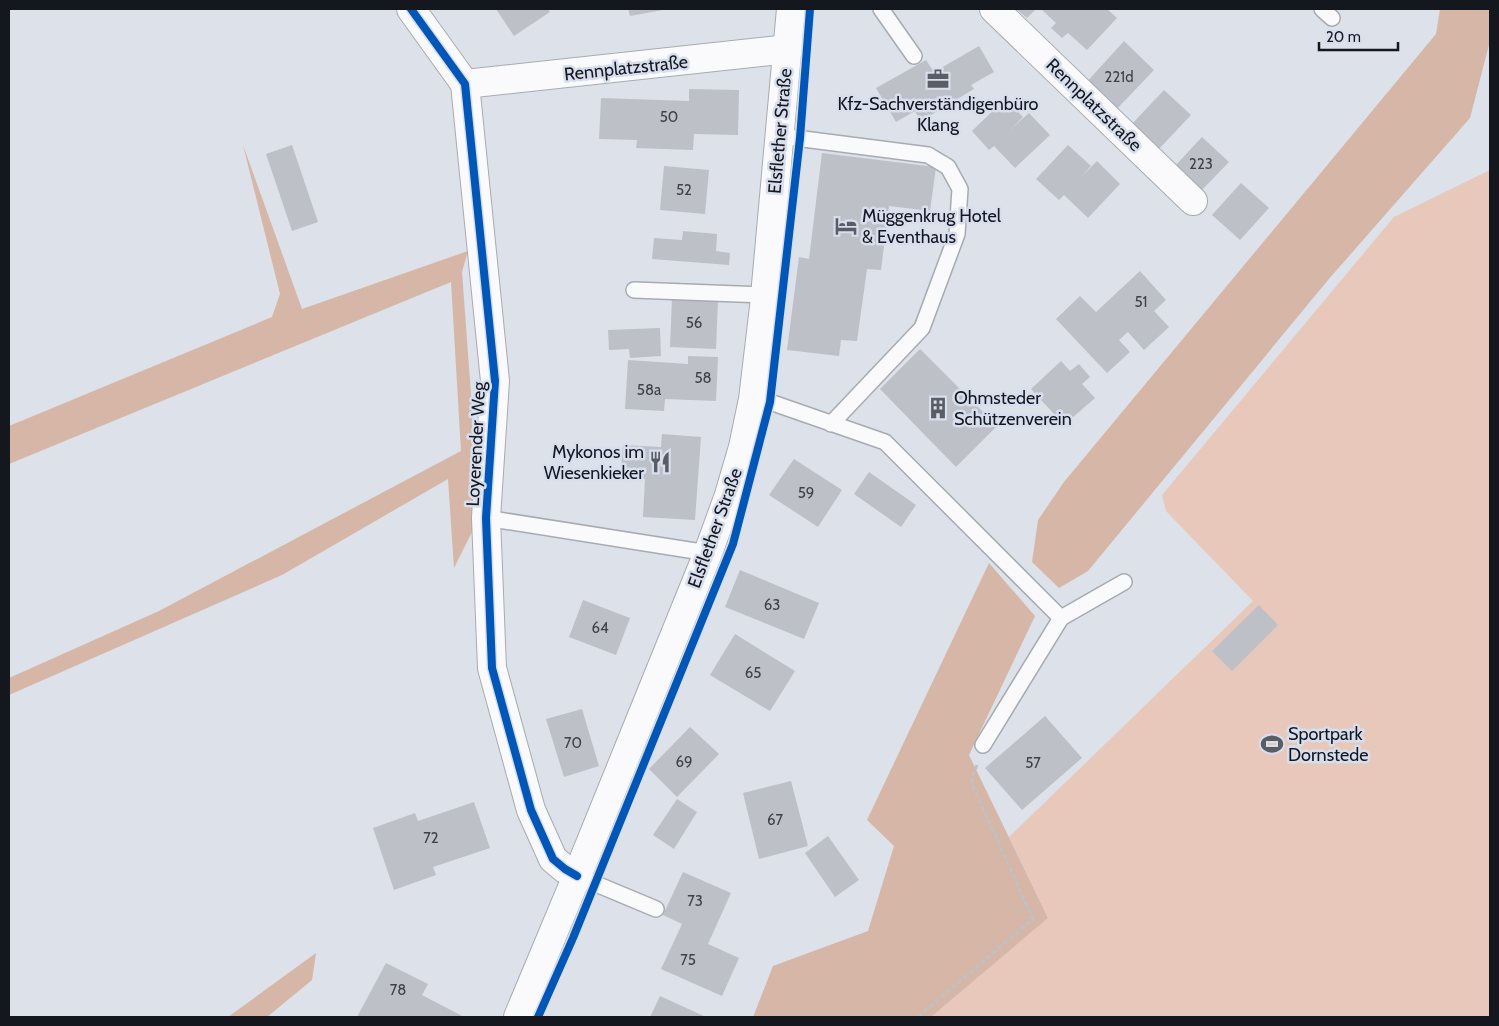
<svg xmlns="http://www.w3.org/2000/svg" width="1499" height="1026" font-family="Cabin,sans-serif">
  <rect width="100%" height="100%" fill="#dde1e9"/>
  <path fill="#e7c8ba" d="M1490,170V1017H931L1048,918L1009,837L1253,601L1166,511L1162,495L1394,217Z"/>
  <path fill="#d6b6a6" d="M1440,9H1490V41L1470,118L1328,280L1088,571L1059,588L1032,562L1038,520L1064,482L1436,34Z
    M243,145L302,309L468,251L462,272L480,516L454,568L448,479L282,575L9,695V678L159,611L461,451L451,282L9,464V426L272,317L280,294Z
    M989,563L1035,616L969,755L1048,918L931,1017H753L773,966L868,931L894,846L867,820Z
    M316,953L312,980L267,1017H228Z"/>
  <path fill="#bdc0c7" d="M496,9H548L550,12L514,36Z
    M628,9H663V10L630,16Z
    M1016,9H1036L1027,18Z
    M1041,9H1107L1117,18L1087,50L1068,33L1062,38L1051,28L1056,23Z
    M1124,41L1154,70L1113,113L1084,85Z
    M979,46L994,72L971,85L974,89L921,121L915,111L896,122L876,88L926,60L934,72Z
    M689,89L739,90L738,135L694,134L693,150L636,148L637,140L599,139L601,98L689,101Z
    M1164,90L1191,115L1158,150L1131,125Z
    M1005,99L1023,117L1011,129L1029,113L1050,135L1015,168L994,146L989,150L972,131Z
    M1202,137L1229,162L1200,192L1174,167Z
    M292,145L318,222L292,231L266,154Z
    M1068,145L1091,166L1080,178L1097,161L1120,184L1088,218L1064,195L1059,200L1036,179Z
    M822,153L936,167L930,211L889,206L881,270L867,269L857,341L841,340L839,356L787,350L799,257L809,259Z
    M664,166L709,170L705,214L660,210Z
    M1241,183L1269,208L1240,240L1212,215Z
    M683,231L717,234L716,251L730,253L729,265L652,259L654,238L682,240Z
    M1140,271L1166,300L1154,311L1169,327L1144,350L1128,332L1119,340L1130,352L1107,373L1056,319L1080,296L1096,312Z
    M672,297L718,299L716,349L670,347Z
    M660,328L661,356L630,358L629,349L609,350L608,330Z
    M920,349L997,426L956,467L880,389Z
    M688,356L718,357L716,401L665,399L664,411L625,409L628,360L688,364Z
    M1061,361L1070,371L1079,364L1090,377L1082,384L1095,398L1064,425L1031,389Z
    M662,434L701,437L695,520L643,517L645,479L620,478L623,445L661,447Z
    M794,459L842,490L818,527L769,495Z
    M869,472L916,505L901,527L854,494Z
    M740,570L819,603L804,639L725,607Z
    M583,600L630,618L616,655L569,637Z
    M1259,605L1278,625L1232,671L1212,651Z
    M735,634L795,671L770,711L710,675Z
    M582,709L599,766L564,777L546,719Z
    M1045,716L1082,758L1022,810L985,768Z
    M690,727L719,754L677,797L649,769Z
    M791,781L808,846L759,859L743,793Z
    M677,799L697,812L674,849L653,835Z
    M474,802L490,848L433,867L436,875L394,890L373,828L415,813L418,821Z
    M828,836L859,880L835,897L805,853Z
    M683,872L731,893L708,944L739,958L722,996L661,969L682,924L663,915Z
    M386,963L428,984L422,995L464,1017H357Z
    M660,996L706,1017H650Z"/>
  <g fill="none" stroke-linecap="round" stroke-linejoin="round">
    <g stroke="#a7abb1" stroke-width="18">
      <path id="lane" d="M881,9L914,56
        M1322,9L1332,18
        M780,136L928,155L948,167L960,189L957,234L922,328L831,424
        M634,290L765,295
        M753,399L770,402L885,442L1061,618
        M486,518L708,553
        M983,745L1061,618L1124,582
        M577,876L656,909"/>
    </g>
    <g stroke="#a7abb1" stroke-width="30">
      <path id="street" d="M411,9L465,84L495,381L486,518L492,668L531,810L553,859L565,869L577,876
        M994,9L1193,201
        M465,84L788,49"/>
    </g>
    <g stroke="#a7abb1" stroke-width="30">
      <path id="secondary" d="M518,1017L577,876L708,553L729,495L743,447L753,399L764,307L791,9"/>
    </g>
    <path stroke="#c0c1c5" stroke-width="3" stroke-dasharray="5 2.5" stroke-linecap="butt" d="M918,1017L1033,919L971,782L977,765"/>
    <use href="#lane" stroke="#fafafc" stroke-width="15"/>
    <use href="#street" stroke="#fafafc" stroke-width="28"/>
    <use href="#secondary" stroke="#fafafc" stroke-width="28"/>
    <g stroke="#d7dfef" stroke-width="11">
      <path id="cycleway" d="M411,9L465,84L495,381L486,518L492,668L531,810L553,859L565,869L577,876
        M538,1017L573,938L733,544L770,402L800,138L810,9"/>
    </g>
    <use href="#cycleway" stroke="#0057b8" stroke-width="8"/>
  </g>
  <defs>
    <g id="office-bare" transform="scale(1.725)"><path d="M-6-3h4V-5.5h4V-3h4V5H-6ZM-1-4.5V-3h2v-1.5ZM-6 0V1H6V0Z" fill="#5a5e64" stroke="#d7dfef" stroke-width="2.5" paint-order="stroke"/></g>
    <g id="hotel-bare" transform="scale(1.725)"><path d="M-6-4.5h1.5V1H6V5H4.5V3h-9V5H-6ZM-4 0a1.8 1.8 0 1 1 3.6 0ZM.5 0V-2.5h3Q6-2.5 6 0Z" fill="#5a5e64" stroke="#d7dfef" stroke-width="2.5" paint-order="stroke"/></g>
    <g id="building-bare" transform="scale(1.725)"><path d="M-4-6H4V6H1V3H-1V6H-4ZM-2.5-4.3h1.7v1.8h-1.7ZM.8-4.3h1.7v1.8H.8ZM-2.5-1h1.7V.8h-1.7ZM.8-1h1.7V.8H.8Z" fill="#5a5e64" stroke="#d7dfef" stroke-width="2.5" paint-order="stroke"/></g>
    <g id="restaurant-bare" transform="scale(1.725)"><path d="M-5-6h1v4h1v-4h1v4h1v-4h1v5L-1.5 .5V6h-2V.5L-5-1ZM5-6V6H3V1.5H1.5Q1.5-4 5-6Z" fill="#5a5e64" stroke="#d7dfef" stroke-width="2.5" paint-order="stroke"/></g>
    <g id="stadium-bare" transform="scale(1.725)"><path d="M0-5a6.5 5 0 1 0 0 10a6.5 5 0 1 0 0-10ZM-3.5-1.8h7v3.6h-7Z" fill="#5a5e64" stroke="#d7dfef" stroke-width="2.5" paint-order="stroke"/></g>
  </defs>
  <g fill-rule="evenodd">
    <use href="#office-bare" x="938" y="79"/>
    <use href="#hotel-bare" x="846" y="226"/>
    <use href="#building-bare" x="938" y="408"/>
    <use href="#restaurant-bare" x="660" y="462"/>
    <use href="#stadium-bare" x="1272" y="744"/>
  </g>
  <g text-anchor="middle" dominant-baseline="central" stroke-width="5" stroke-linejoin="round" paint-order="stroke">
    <g font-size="15" fill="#3e4148">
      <text x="1119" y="77">221d</text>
      <text x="669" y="117">50</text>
      <text x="1201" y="164">223</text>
      <text x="684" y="190">52</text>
      <text x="1141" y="302">51</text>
      <text x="694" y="323">56</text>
      <text x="703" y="378">58</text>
      <text x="649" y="390">58a</text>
      <text x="806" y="493">59</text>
      <text x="772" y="605">63</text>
      <text x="600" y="628">64</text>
      <text x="753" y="673">65</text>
      <text x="573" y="743">70</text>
      <text x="684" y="762">69</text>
      <text x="1033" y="763">57</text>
      <text x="775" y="820">67</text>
      <text x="431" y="838">72</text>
      <text x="695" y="901">73</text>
      <text x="688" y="960">75</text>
      <text x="398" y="990">78</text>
    </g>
    <g font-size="18" fill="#14171d" stroke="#d7dfef">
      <text transform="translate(626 68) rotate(-6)">Rennplatzstraße</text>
      <text transform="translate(1094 105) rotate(44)">Rennplatzstraße</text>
      <text transform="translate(780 131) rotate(-85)">Elsflether Straße</text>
      <text transform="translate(476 444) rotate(-87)">Loyerender Weg</text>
      <text transform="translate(715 528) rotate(-70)">Elsflether Straße</text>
    </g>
    <g font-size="18" fill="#14171d" stroke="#d7dfef" text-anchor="start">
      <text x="938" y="104" text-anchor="middle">Kfz-Sachverständigenbüro<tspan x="938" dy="21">Klang</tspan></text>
      <text x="862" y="216">Müggenkrug Hotel<tspan x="862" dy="21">&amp; Eventhaus</tspan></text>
      <text x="954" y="398">Ohmsteder<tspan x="954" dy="21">Schützenverein</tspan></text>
      <text x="644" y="452" text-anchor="end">Mykonos im<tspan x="644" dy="21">Wiesenkieker</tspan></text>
      <text x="1288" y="734">Sportpark<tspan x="1288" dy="21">Dornstede</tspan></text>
    </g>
  </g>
  <rect width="1499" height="1026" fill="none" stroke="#14171d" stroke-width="20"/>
  <path d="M1319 42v8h79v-8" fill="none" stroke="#14171d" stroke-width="2.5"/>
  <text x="1326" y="42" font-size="15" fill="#14171d" stroke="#d7dfef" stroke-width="4" paint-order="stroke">20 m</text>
</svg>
